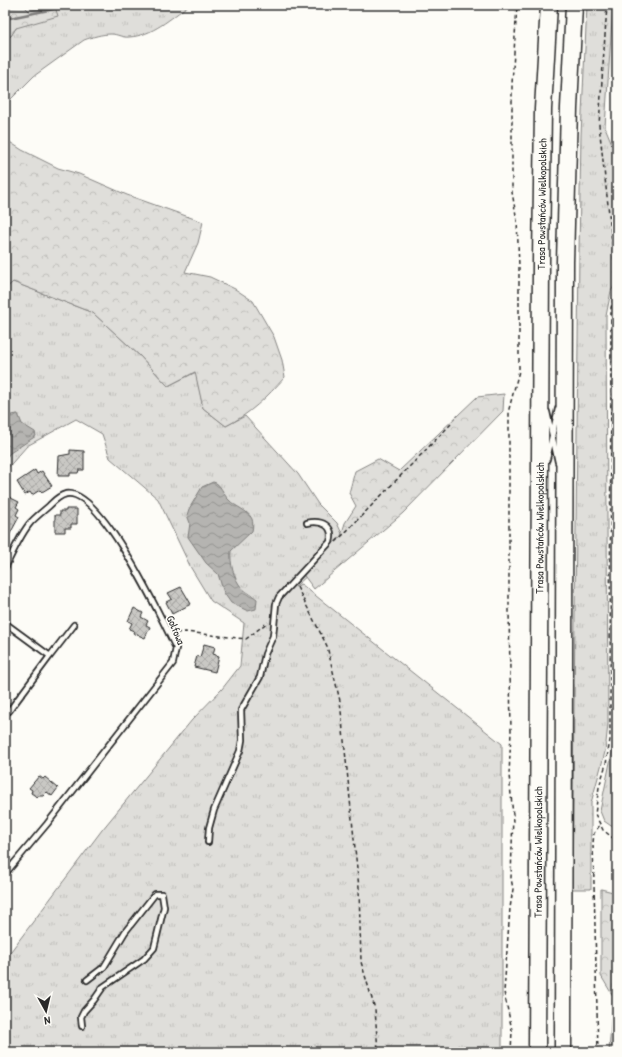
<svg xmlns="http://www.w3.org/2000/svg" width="622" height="1057" font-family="'Patrick Hand',sans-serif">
  <defs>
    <pattern id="grass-tufts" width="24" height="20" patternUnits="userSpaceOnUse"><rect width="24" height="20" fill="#dfdeda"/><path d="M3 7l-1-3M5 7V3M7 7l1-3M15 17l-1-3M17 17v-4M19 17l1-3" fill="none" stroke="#c0bfbb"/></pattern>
    <pattern id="forest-crowns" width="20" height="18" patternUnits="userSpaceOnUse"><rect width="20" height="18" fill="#dfdeda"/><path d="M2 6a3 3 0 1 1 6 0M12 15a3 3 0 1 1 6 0" fill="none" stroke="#c0bfbb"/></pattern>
    <pattern id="water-waves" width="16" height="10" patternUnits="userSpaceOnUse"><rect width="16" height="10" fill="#b5b4b1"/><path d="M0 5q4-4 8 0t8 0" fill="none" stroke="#939390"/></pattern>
    <pattern id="building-cross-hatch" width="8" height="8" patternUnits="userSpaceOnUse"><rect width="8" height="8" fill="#c9c8c4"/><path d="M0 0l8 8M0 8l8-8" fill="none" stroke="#adaca9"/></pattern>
  </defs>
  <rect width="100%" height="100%" fill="#fdfcf7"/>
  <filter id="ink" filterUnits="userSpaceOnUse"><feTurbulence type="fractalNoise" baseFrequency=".025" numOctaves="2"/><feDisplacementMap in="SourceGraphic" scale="8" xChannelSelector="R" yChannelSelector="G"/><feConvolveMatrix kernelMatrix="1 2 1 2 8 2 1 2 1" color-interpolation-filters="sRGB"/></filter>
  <g filter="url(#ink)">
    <path fill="url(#grass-tufts)" stroke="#858482" d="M28,5H189C171,18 152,36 129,37C123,38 117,34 111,34C102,34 92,37 84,40L34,76L5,105V37L11,36L16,28L55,7L29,11L24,6Z
      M587,5H613L605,127L617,156V282L611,291L606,316L608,724L605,752L591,803V889H572L579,252L581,135Z
      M13,282L93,313L140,356L168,386L196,372L203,408L226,426L245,416L298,474L318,504L337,523L345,540L295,587L301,584L502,744V1052H5V959L102,830L192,720L222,689L240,666L244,623L211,601L191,568L158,499L110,458L102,434L76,419L27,446L5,471V289Z
      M617,318V830L604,821L600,811L614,743Z
      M613,996H617V1052H609Z"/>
    <path fill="url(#forest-crowns)" stroke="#858482" d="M24,6L29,11L55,7L58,16L16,28L11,36L5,37V8Z
      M5,139L22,150L58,168L79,174L127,195L203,222L198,243L185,272L210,277L235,289L253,301L274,337L282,360L285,377C267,397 250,414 226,426L203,408L195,372L168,386L140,356L93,313L13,282L5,289Z
      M504,394L503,411L403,513L314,589L302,573L341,536L345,523L356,506L349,493L355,471L378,459L399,471L477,397Z
      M601,889L617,893V996H613L601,976Z"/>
    <path fill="url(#water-waves)" stroke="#7e7d7b" d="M18,414L22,424L35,432L36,436L10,453L5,459V416Z
      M213,482C221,483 223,495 229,500C235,507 248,510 252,519C253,522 253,527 252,531L231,551C230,563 233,578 242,588C246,592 252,595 257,599L256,609L248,611L231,603L224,593L218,574L206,563L188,537L190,523L187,515L189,509L202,487Z"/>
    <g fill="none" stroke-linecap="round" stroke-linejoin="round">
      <path stroke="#7e7d7b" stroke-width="2.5" d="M5,19L73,5"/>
    </g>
    <path fill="url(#building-cross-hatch)" stroke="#2b2b2b" d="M70,450L84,451V470H79L78,473H70V476H58L59,456L70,454Z
      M35,470L37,474L42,471L52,486L42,492L40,490L32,495L30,492L25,495L17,482Z
      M5,495L19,502L16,507L19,509L16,515L19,517L5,543Z
      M66,509H77V524H71V528H65V532H55V515H60V511H66Z
      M181,587L191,604L172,614L166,602L172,599L168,593Z
      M134,608L143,613L141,617L148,621L146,625L150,627L145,638L133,633L134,631L129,629L132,623L128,621Z
      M204,644L215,647L213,654L219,656L215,672L194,667L197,656L200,657Z
      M39,776L43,779L45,777L58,788L52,796L47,792L43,796H38L37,797L31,793L32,790L29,788Z"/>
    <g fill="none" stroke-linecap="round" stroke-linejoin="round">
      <g stroke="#2b2b2b" stroke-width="8">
        <path id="service" d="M547,412L558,462
          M547,459L558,409
          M5,568C12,554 21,533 31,522C36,517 43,511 49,506C54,501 58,496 66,494C101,487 162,620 176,648L173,663L47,824L5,874
          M5,623L50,656L74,625
          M9,711L50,656
          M208,842L209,828L214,810L240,751L242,740L241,710L260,677L265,654L273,636L276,604L279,597L330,542C335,525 321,520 307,523
          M82,1026L81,1017L84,1011L94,1000L103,987L144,959L154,948L164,907L162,894H155L125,932L104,967L87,980"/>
      </g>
      <g stroke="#2b2b2b" stroke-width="19">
        <g id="motorway">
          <path id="s1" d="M537,1052L541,262L543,109L549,5"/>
          <path d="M563,1052L565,262L569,108L574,5"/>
        </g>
      </g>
      <path stroke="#2b2b2b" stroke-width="1.5" stroke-dasharray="4 3" stroke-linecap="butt" d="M607,5L599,125L617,285
        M617,285L611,308L610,740L606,764L599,787L595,814L603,830L617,841
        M336,542L451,424
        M297,587L327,646L340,701L359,888L361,962L375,1009L378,1052
        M176,633L185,632L246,639L268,622
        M511,1052L512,1030L504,992L510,908L513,889L511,878L513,815L509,775L511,732L509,611V409L519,371V266L517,221L512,192V84L517,5
        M598,1052L593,843L594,833L600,825"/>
      <use href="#service" stroke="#fdfcf7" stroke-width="4.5"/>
      <use href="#motorway" stroke="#fdfcf7" stroke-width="16"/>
    </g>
  </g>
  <g text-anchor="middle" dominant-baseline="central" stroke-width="3.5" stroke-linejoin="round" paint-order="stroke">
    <g font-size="11" fill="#2b2b2b" stroke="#fdfcf7">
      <text stroke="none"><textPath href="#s1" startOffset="848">Trasa Powstańców Wielkopolskich</textPath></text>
      <text stroke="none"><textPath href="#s1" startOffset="524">Trasa Powstańców Wielkopolskich</textPath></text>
      <text transform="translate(176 630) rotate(67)">Golfowa</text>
      <text stroke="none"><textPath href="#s1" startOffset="200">Trasa Powstańców Wielkopolskich</textPath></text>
    </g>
  </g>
  <rect width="622" height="1057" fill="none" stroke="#fdfcf7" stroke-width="20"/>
  <rect x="10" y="10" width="602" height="1037" fill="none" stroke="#2b2b2b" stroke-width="1.5" filter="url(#ink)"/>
  <g transform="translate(46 1011) rotate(172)" stroke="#fdfcf7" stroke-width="3" paint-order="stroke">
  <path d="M0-3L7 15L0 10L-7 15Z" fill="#2b2b2b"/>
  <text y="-6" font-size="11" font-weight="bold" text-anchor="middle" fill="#2b2b2b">N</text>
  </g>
</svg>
